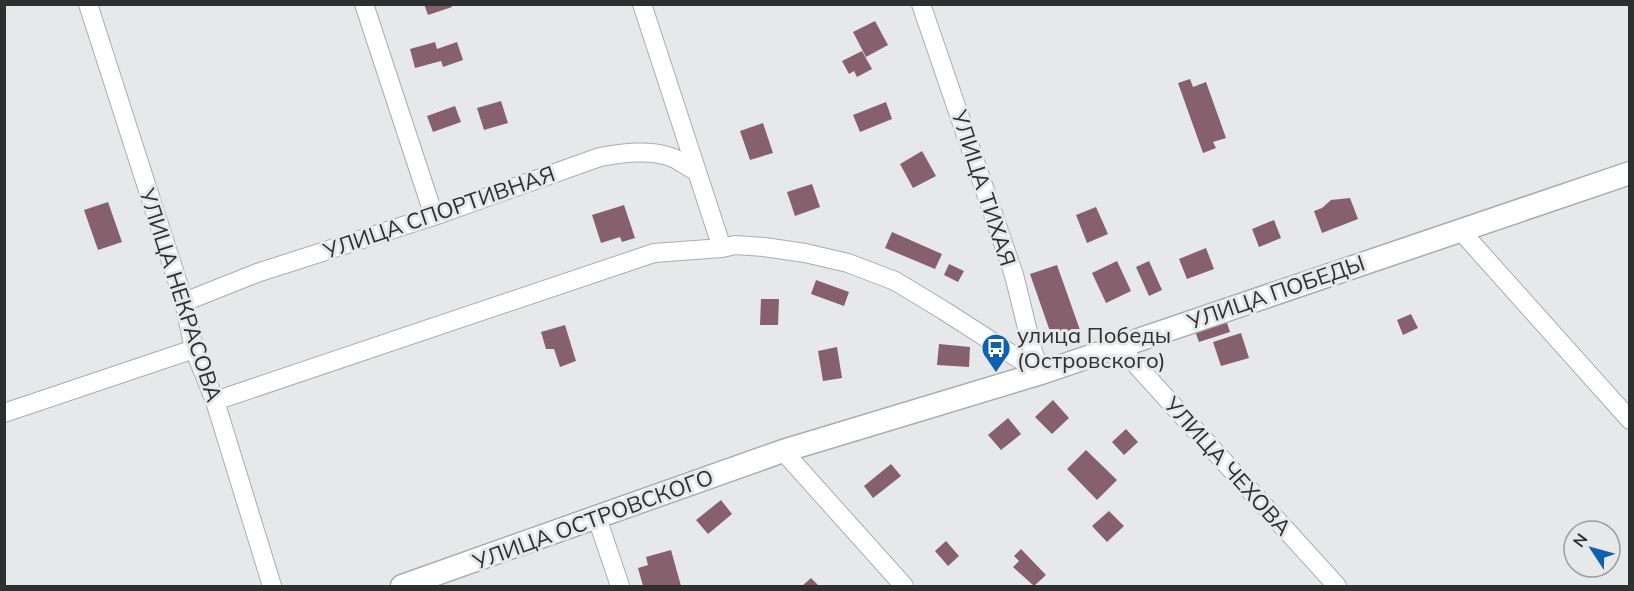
<svg xmlns="http://www.w3.org/2000/svg" width="1634" height="591" font-family="Mulish,sans-serif">
  <rect width="100%" height="100%" fill="#e6e8e9"/>
  <path fill="#86606d" d="M424,4H451L452,7L428,15Z
    M875,21L888,45L866,57L853,32Z
    M435,42L437,49L457,42L463,60L443,67L441,61L415,68L410,49Z
    M862,51L872,69L857,77L854,71L849,74L842,61Z
    M1190,79L1193,87L1206,82L1226,138L1213,142L1216,148L1203,153L1178,83Z
    M501,101L508,123L484,130L477,108Z
    M886,102L892,119L860,132L853,115Z
    M455,106L461,122L433,132L427,116Z
    M763,123L773,153L750,160L740,131Z
    M922,151L936,176L913,188L900,164Z
    M812,184L820,207L795,216L787,192Z
    M1350,198L1358,219L1322,233L1314,211L1322,208L1331,200Z
    M108,202L122,242L98,250L84,210Z
    M624,205L635,238L622,242L620,237L601,243L592,215Z
    M1096,207L1108,234L1087,243L1076,215Z
    M1274,220L1281,238L1259,247L1252,229Z
    M892,232L942,254L935,269L885,248Z
    M1206,248L1214,269L1187,279L1179,259Z
    M1117,261L1131,291L1106,303L1092,273Z
    M1149,261L1162,290L1149,296L1136,267Z
    M949,264L964,271L958,282L944,275Z
    M1057,265L1080,330L1053,340L1030,274Z
    M816,280L849,292L844,306L811,294Z
    M761,299H779L778,325H760Z
    M1411,314L1418,328L1403,335L1397,320Z
    M1226,320L1230,332L1199,342L1195,331Z
    M565,325L576,361L560,367L554,349H546L541,332Z
    M1241,333L1249,358L1221,366L1213,342Z
    M939,344L970,347L969,367L937,365Z
    M837,347L842,378L823,381L818,351Z
    M1053,400L1069,418L1052,434L1035,417Z
    M1008,418L1021,434L1001,450L988,435Z
    M1126,429L1138,442L1124,455L1112,442Z
    M1086,450L1117,480L1097,500L1067,469Z
    M891,464L901,476L873,498L864,486Z
    M721,500L732,514L708,534L696,520Z
    M1109,511L1124,526L1107,542L1092,526Z
    M946,541L959,556L948,566L935,551Z
    M1021,549L1046,575L1034,586L1013,567L1019,561L1014,556Z
    M671,550L681,586H643L638,568L648,565L646,557Z
    M811,578L819,586H802Z"/>
  <g fill="none" stroke-linecap="round" stroke-linejoin="round">
    <g stroke="#aaacad" stroke-width="20">
      <path id="minor" d="M88,4L184,302L194,349L215,401L272,586
        M364,4L434,216
        M642,4L722,248L735,245L764,247L805,253L848,263L895,281L943,310L1041,373
        M921,4L1014,275L1033,352L1041,373
        M1460,230L1630,420
        M184,302L257,273L434,216L600,157C622,153 649,149 671,157C679,160 688,167 696,171
        M1119,346L1337,586
        M215,401L654,253L722,248
        M4,413L194,349
        M783,451L904,586
        M597,518L620,586"/>
    </g>
    <g stroke="#aaacad" stroke-width="25">
      <path id="major" d="M402,586L783,451L1041,373L1630,173"/>
    </g>
    <use href="#minor" stroke="#fff" stroke-width="18"/>
    <use href="#major" stroke="#fff" stroke-width="22"/>
  </g>
  <defs>
    <g id="bus-pin" transform="scale(1.5)"><path d="M0 17L-7.5 6A9.5 9.5 0 1 1 7.5 6Z" fill="#0f61af" stroke="#e6e8e9"/><path d="M-5-6H5V4H4V6H2V4H-2V6H-4V4H-5ZM-3.5-4V0h7V-4ZM-3.5 1.2v1.5H-2V1.2ZM2 1.2v1.5H3.5V1.2Z" fill="#fff"/></g>
  </defs>
  <g fill-rule="evenodd">
    <use href="#bus-pin" x="996" y="348"/>
  </g>
  <g text-anchor="middle" dominant-baseline="central" stroke-width="6" stroke-linejoin="round" paint-order="stroke">
    <g font-size="22" fill="#2e2f2f" stroke="#e6e8e9">
      <text transform="translate(984 188) rotate(72)">УЛИЦА ТИХАЯ</text>
      <text transform="translate(439 212) rotate(-19)">УЛИЦА СПОРТИВНАЯ</text>
      <text transform="translate(1276 292) rotate(-19)">УЛИЦА ПОБЕДЫ</text>
      <text transform="translate(181 295) rotate(72)">УЛИЦА НЕКРАСОВА</text>
      <text transform="translate(1228 466) rotate(48)">УЛИЦА ЧЕХОВА</text>
      <text transform="translate(593 519) rotate(-20)">УЛИЦА ОСТРОВСКОГО</text>
    </g>
    <g font-size="22" fill="#2e2f2f" stroke="#e6e8e9" text-anchor="start">
      <text x="1017" y="335">улица Победы<tspan x="1017" dy="25">(Островского)</tspan></text>
    </g>
  </g>
  <rect width="1634" height="591" fill="none" stroke="#2e2f2f" stroke-width="12"/>
  <g transform="translate(1592 549) rotate(306)"><circle r="28" fill="#e6e8e9" stroke="#9c9e9f" stroke-width="1.5"/>
  <path d="M0-4.5L10 22L0 15L-10 22Z" fill="#0f61af"/>
  <text y="-9" font-size="16" font-weight="bold" text-anchor="middle" fill="#2e2f2f">N</text>
  </g>
</svg>
